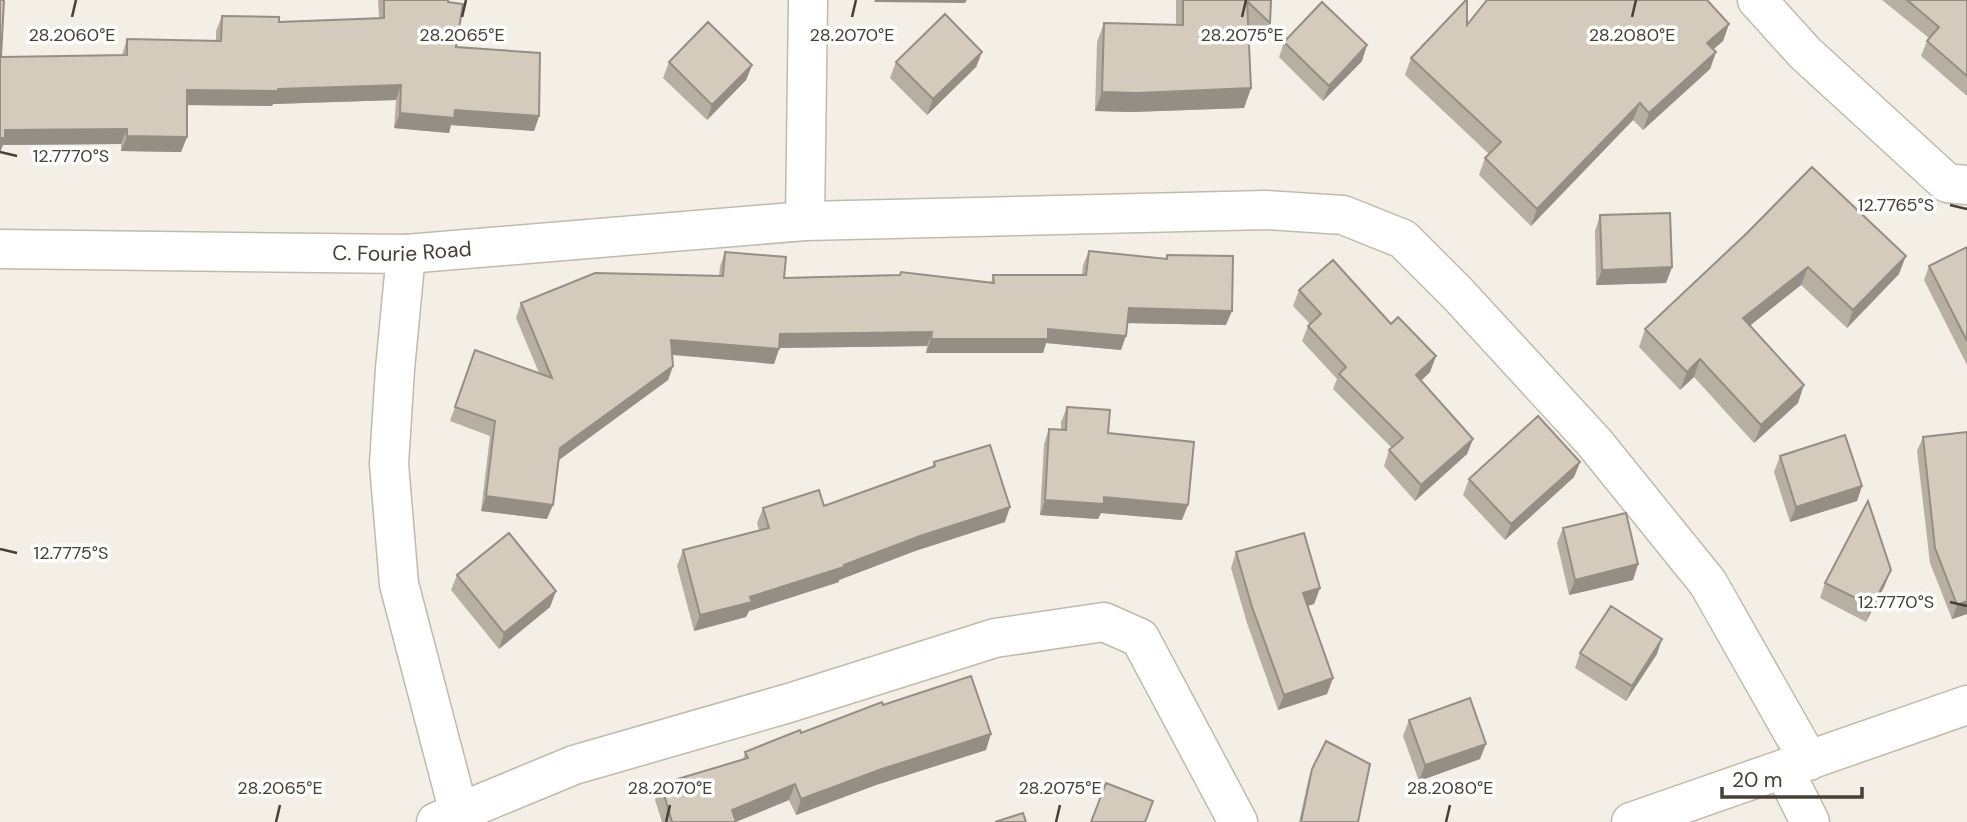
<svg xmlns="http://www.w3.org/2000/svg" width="1967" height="822" font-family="'DM Sans',sans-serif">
  <rect width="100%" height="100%" fill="#f3efe6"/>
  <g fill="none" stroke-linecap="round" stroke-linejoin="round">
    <g stroke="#c1baac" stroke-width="41">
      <g id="minor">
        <path d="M1757,0L1805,53L1947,183L1967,185"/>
        <path d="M805,221L808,0"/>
        <path id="s1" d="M0,249L406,254L805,221L1266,210L1343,215L1403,239L1458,294L1594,442L1708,583L1809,761"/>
        <path d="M406,254L395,369L389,464L399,584L459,813"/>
        <path d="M1784,770L1810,822"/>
        <path d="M436,822L574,765L789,703L995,638L1104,622L1140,638L1238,822"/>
        <path d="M1631,822L1967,705"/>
      </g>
    </g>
    <use href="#minor" stroke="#fff" stroke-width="38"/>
  </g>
  <path fill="#b6afa2" d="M378,0H448L456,47L539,116L534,131L451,125L449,133L394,128L396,100L273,104L272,106L187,105V137L181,152L121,151V144L3,145L1,57L122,55L127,39L216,41V31L222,16L279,22L379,18Z
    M1176,0H1271L1270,23L1263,42L1248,28L1251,88L1244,108L1131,112L1095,111L1097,42L1104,23L1176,25Z
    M1882,0H1967V96L1921,56L1927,41L1929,38Z
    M1729,24L1723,41L1713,49L1716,52L1710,69L1643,130L1633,120L1531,226L1479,175L1485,158L1489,154L1405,75L1411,58Z
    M1284,42L1362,61L1323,101L1279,57Z
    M982,52L976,67L927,115L890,78L896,62Z
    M669,62L752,65L746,80L707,120L663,78Z
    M1600,215L1672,267L1666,283L1596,285L1595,231Z
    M1747,233L1899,274L1847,328L1801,285L1750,325L1798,403L1754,443L1694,377L1680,390L1639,347L1645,329Z
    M1967,247V365L1924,280L1929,266Z
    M1089,251L1165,259L1167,255L1226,325L1127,323L1121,350L1046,343L1043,353H926L927,346L779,348L774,364L672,355L673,366L668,380L558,460L547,519L481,511L490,436L450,421L475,350L539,373L516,318L521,303L719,276L720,266L725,252L784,278L899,275L901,272L991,283L993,275H1082L1083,265Z
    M1299,290L1391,324L1436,356L1430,372L1421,381L1473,439L1467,454L1415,501L1384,466L1389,450L1392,448L1333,389L1337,379L1302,341L1308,326L1310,324L1293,306Z
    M1067,407L1108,433L1182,520L1101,513L1098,519L1040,515L1044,444L1049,429H1061V422Z
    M1923,437L1967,614L1952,619L1930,563L1917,451Z
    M1780,456L1862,486L1857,501L1790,522L1774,472Z
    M934,462L1005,522L915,551L839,580V582L749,611L746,617L694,631L677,566L683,550L759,530L757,523L763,508L824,506L932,467Z
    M1580,462L1574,477L1505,540L1463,495L1469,479Z
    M1563,528L1638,564L1633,580L1569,595L1557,543Z
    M1236,552L1320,588L1314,604L1307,606L1333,678L1327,694L1278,710L1247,623L1231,568Z
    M457,575L556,591L550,607L499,649L451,590Z
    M1825,583L1885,585L1866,622L1820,598Z
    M1580,653L1657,654L1626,701L1575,668Z
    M883,705L986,750L876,785L796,815L789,800L736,822H662L655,800L661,784L743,760L745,752Z
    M1409,720L1480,759L1419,781L1403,736Z
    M1312,769L1358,822H1299L1309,777Z"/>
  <path fill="#948e84" d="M875,0H967L965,3L874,2Z
    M1729,24L1723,41L1701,60L1707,43Z
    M1367,45L1362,61L1323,101L1329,86Z
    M982,52L976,67L927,115L933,99Z
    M1716,52L1710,69L1643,130L1649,113Z
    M752,65L746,80L707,120L712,105Z
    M401,85L396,100L273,104L272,106L182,105L187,90Z
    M1251,88L1244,108L1131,112L1095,111L1102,92Z
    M1640,103L1633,120L1531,226L1537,209Z
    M455,110L539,116L534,131L451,125L449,133L394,128L400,113Z
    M127,129L121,144L3,145L0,153V138L5,130Z
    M127,136L187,137L181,152L121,151Z
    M1906,256L1899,274L1847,328L1853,310Z
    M1672,267L1666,283L1596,285L1602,270Z
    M1808,267L1801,285L1737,336L1743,318Z
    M1129,308L1232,311L1226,325L1124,323Z
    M1048,329L1126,336L1121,350L1046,343L1043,353H926L931,339Z
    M932,332L927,346L775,348L780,334Z
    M671,340L779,349L774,364L666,354Z
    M1436,356L1430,372L1410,391L1416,375Z
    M1700,359L1694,377L1680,390L1687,372Z
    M673,366L668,380L555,463L560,448Z
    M1804,385L1798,403L1754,443L1761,425Z
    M1473,439L1467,454L1415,501L1421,485Z
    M1580,462L1574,477L1505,540L1511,524Z
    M1862,486L1857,501L1790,522L1796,507Z
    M486,496L553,505L547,519L481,511Z
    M1104,497L1188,505L1182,520L1101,513L1098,519L1040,515L1045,500Z
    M1010,507L1005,522L915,551L839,580V582L749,611L746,617L694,631L700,615L750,597L844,565L920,536Z
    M1638,564L1633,580L1569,595L1575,580Z
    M1891,570L1885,585L1866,622L1872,606Z
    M1320,588L1314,604L1297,609L1303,593Z
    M556,591L550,607L499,649L504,633Z
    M1967,601V614L1952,619L1957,605Z
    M1662,639L1657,654L1626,701L1632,686Z
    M1333,678L1327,694L1278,710L1284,695Z
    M991,734L986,750L876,785L796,815L801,799L882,769Z
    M1486,744L1480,759L1419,781L1425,765Z
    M795,784L789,800L735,822L732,810Z"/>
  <path fill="#d4cbbc" stroke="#948e84" stroke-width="2" d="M0,0H4L1,57L127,55V39L221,41L222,16L279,17V22L384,18V0H448V2L463,4L456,47L540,53L539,116L455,110L454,118L400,113L401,85L278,89V91L187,90V137L127,136V129L5,130V138H0Z
    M1183,0H1271L1270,23L1247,1L1251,88L1138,93L1102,92L1104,23L1183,25Z
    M1466,0H1467V25L1487,0H1707L1729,24L1707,43L1716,52L1649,113L1640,103L1537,209L1485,158L1501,142L1411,58Z
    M1907,0H1967V76L1927,41L1939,27Z
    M1322,2L1367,45L1329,86L1284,42Z
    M945,14L982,52L933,99L896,62Z
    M708,22L752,65L712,105L669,62Z
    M1812,167L1906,256L1853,310L1808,267L1743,318L1804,385L1761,425L1700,359L1687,372L1645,329L1747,233Z
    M1670,213L1672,267L1602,270L1600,215Z
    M1967,247V341L1929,266Z
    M1089,251L1167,259V255L1233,256L1232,311L1129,308L1126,336L1048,329V339H931L932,332L780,334L779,349L671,340L673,366L560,448L553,505L486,496L495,421L455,407L475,350L552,378L521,303L595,273L723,276L725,252L786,257L784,278L900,275L901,272L994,283L993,275H1086Z
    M1333,260L1391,324L1398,317L1436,356L1416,375L1473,439L1421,485L1389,450L1403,438L1339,374L1346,367L1308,326L1321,314L1299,290Z
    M1067,407L1110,410L1108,433L1194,442L1188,505L1104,497V504L1045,500L1049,429L1066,430Z
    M1538,416L1580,462L1511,524L1469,479Z
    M1967,432V601L1957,605L1935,548L1923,437Z
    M1845,435L1862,486L1796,507L1780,456Z
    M990,445L1010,507L920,536L844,565V567L750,597L752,602L700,615L683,550L769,528L763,508L819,490L824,506L935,466L934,462Z
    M1868,501L1891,570L1872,606L1825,583Z
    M1626,513L1638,564L1575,580L1563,528Z
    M509,533L556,591L504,633L457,575Z
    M1304,533L1320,588L1303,593L1333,678L1284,695L1252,607L1236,552Z
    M1611,606L1662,639L1632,686L1580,653Z
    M971,676L991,734L882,769L801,799L795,784L732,810L736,822H672L661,784L748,758L745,752L800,730L801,733L882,702L883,705Z
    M1470,698L1486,744L1425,765L1409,720Z
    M1326,741L1370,764L1358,822H1301L1312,769Z
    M1106,783L1153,801L1145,822H1091Z
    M1023,813L1026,822H995Z"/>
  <path fill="none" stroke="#464036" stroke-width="2.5" d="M72,17L76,0M462,17L466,0M852,17L856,0M1242,17L1246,0M1632,17L1636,0M0,152L17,156M1950,205L1967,209M0,549L17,553M1950,602L1967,606M276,822L280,805M666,822L670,805M1056,822L1060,805M1446,822L1450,805"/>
  <g text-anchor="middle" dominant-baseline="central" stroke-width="7" stroke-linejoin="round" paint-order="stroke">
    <g font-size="21" fill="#464036" stroke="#fff">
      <text stroke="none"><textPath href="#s1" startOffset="402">C. Fourie Road</textPath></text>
    </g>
  </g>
  <g font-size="18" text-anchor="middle" fill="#464036" stroke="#fff" stroke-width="7" stroke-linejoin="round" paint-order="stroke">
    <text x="72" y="41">28.2060°E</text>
    <text x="462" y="41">28.2065°E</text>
    <text x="852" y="41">28.2070°E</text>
    <text x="1242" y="41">28.2075°E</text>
    <text x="1632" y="41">28.2080°E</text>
    <text x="71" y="162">12.7770°S</text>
    <text x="1896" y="211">12.7765°S</text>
    <text x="71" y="559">12.7775°S</text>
    <text x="1896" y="608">12.7770°S</text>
    <text x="280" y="794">28.2065°E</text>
    <text x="670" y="794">28.2070°E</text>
    <text x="1060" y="794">28.2075°E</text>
    <text x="1450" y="794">28.2080°E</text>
  </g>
  <path d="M1722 787v10h140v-10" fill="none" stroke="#464036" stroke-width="3.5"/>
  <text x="1732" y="787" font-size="21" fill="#464036" stroke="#ffffff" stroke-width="5" paint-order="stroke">20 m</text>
</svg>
